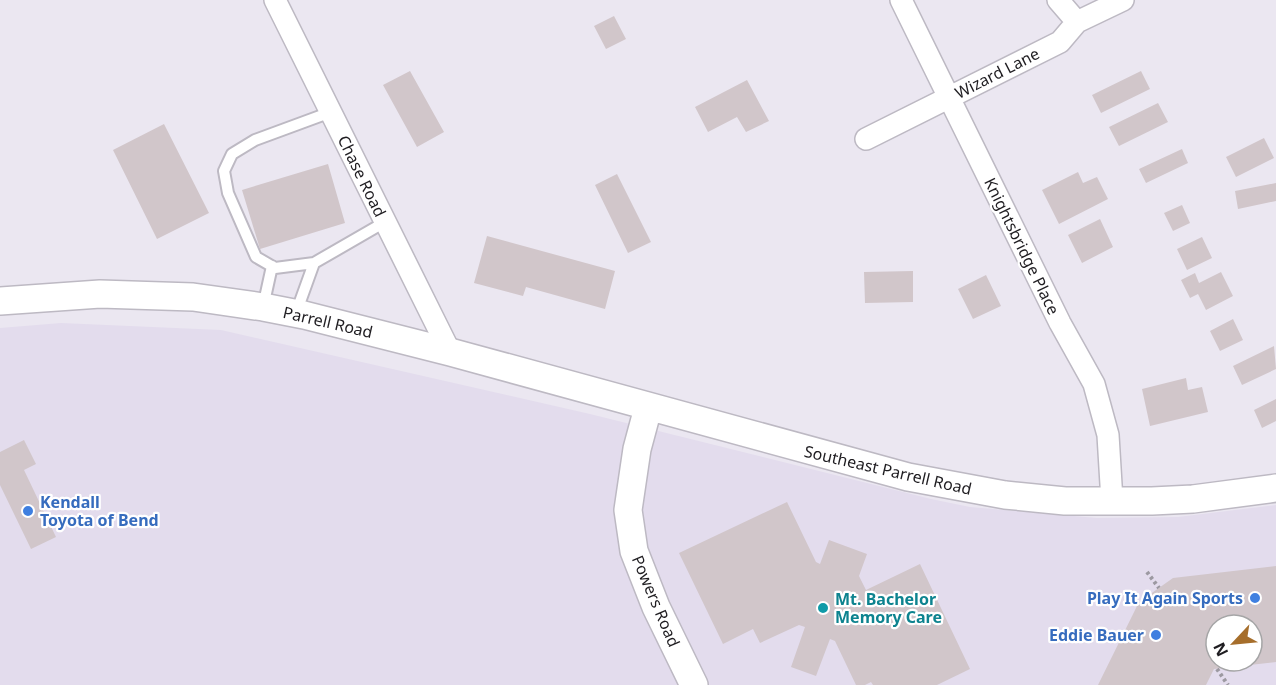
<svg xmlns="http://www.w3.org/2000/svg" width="1276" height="685" font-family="'Noto Sans',sans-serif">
  <rect width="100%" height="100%" fill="#ebe7f1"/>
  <path fill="#e3dced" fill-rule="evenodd" d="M61,323L221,330L590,414L931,499L970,507L1097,518L1178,517L1276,505V685H0V328ZM1216,625H1252V661H1216Z"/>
  <path fill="#d1c6ca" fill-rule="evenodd" d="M614,16L626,39L606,49L594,26Z
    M410,71L444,132L417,147L383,85Z
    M1141,71L1150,89L1101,113L1092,95Z
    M747,80L769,121L746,132L737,117L708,132L695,107Z
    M1158,103L1168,122L1119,146L1109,127Z
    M164,124L209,213L157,239L113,150Z
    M1264,138L1274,158L1236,177L1226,157Z
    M1182,149L1188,163L1146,183L1139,169Z
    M328,164L345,223L260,249L242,190Z
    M1078,172L1083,183L1097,177L1108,199L1059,224L1042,190Z
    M617,174L651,242L628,253L595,185Z
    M1276,183V201L1238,209L1235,191Z
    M1182,205L1190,223L1173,231L1164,213Z
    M1100,219L1113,247L1082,263L1068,235Z
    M487,236L615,271L605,309L526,287L523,296L474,283Z
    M1202,237L1212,258L1187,270L1177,249Z
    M913,271V302L865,303L864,272Z
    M1221,272L1233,296L1206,310L1198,294L1190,298L1181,280L1195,273L1199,283Z
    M986,275L1001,306L973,319L958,289Z
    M1233,319L1243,340L1220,351L1210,331Z
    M1274,346L1276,369L1242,385L1233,366Z
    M1186,378L1188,390L1202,387L1208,412L1150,426L1142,389Z
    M1276,399V421L1262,428L1254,410Z
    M24,440L36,464L24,470L56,537L31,549L0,485V452Z
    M787,502L816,562L820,564L829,540L867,554L859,576L866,590L920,564L970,669L937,685H873L871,682L865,685H856L835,641L830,639L816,676L791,667L805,627L799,625L760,643L753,629L723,644L679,553Z
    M1276,566V662L1214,669L1206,685H1098L1139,602L1173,578ZM1216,625H1252V661H1216Z"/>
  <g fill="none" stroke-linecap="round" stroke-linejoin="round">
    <g stroke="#bdb9c3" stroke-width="14">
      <path id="service" d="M314,263L275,268L256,257L228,193L224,171L232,154L255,140L331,112
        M263,307L272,266
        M296,313L314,263L385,222"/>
    </g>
    <g stroke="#bdb9c3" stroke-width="24">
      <path id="minor" d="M275,0L450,352
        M901,0L1060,323L1094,384L1108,435L1112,501
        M1058,0L1077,22
        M866,139L1060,42L1077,22L1123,0"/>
    </g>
    <g stroke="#bdb9c3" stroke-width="30">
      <path id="tertiary" d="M0,301L100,294L193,297L263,307L304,315L450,352L908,477L1005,495L1065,501H1152L1193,499L1276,488
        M648,408L637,449L628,510L634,551L656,607L694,685"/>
    </g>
    <path stroke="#9c99a1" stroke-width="4" stroke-dasharray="3 3" stroke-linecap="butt" d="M1147,572L1159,588
      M1217,669L1228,685"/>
    <use href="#service" stroke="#fff" stroke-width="10"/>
    <use href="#minor" stroke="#fff" stroke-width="21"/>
    <use href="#tertiary" stroke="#fff" stroke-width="27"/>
  </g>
  <g fill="#3f7fe0" stroke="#fff" stroke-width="2">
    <circle cx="28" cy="511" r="6"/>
    <circle cx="1255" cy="598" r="6"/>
    <circle cx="1156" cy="635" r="6"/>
  </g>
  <circle fill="#0f9aa8" stroke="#fff" stroke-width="2" cx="823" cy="608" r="6"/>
  <g text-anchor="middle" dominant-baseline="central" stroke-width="4.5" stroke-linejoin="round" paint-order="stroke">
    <g font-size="16" fill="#1f1d21" stroke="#fff">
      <text transform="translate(997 73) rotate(-27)">Wizard Lane</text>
      <text transform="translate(362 176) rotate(64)">Chase Road</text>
      <text transform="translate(1022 246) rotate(64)">Knightsbridge Place</text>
      <text transform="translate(328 322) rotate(13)">Parrell Road</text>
      <text transform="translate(888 470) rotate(13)">Southeast Parrell Road</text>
      <text transform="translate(656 601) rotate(67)">Powers Road</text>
    </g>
    <g font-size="16" font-weight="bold" fill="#366cbe" stroke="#fff" text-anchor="end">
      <text x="40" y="502" text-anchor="start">Kendall<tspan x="40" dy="18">Toyota of Bend</tspan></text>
      <text x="1243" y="598">Play It Again Sports</text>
      <text x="1144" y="635">Eddie Bauer</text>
    </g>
    <g font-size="16" font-weight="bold" fill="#0d838f" stroke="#fff" text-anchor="start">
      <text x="835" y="599">Mt. Bachelor<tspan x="835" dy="18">Memory Care</tspan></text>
    </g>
  </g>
  <g transform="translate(1234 643) rotate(244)"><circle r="28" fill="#ffffff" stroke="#a5a5a6" stroke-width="1.5"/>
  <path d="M0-4.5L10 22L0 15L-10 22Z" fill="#a66e2b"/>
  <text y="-9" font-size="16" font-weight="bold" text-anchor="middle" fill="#1f1d21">N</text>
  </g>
</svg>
